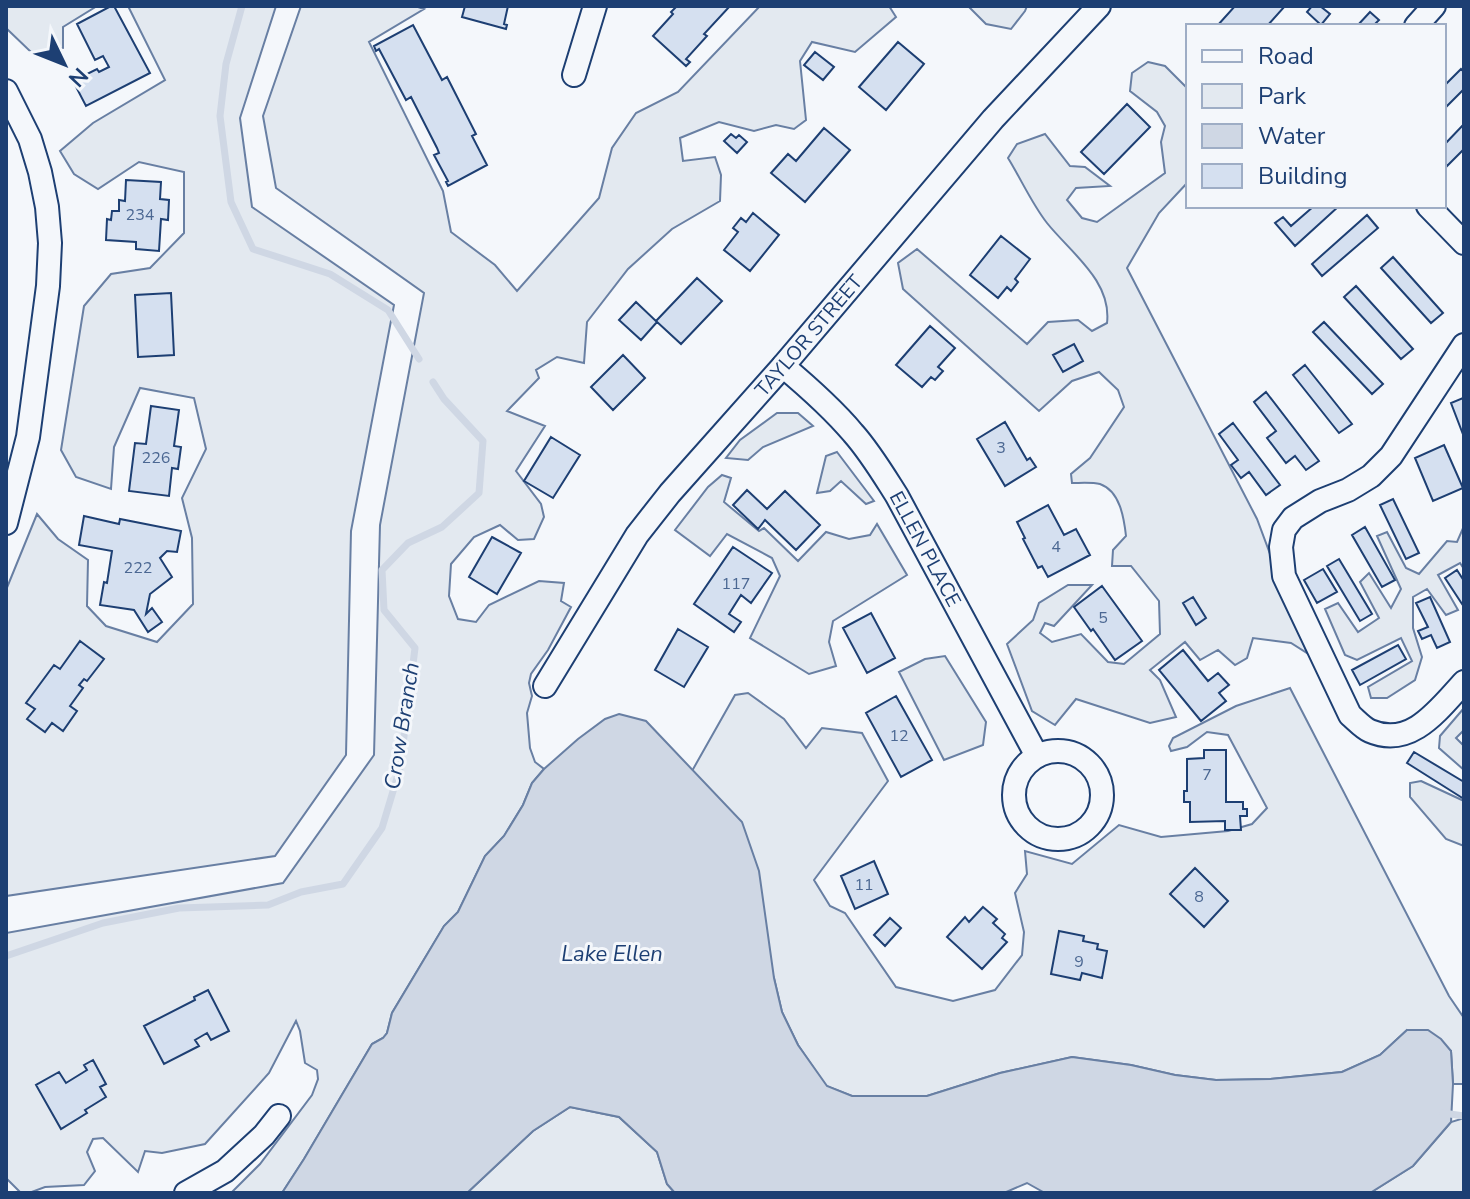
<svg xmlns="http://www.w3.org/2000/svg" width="1470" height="1199" font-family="'Nunito Sans',sans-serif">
  <rect width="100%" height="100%" fill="#f4f7fb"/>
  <path fill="#e3e9f0" stroke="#687fa3" stroke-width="2" d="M6,6H97L63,27V48L33,54L6,28Z
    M128,6H276L240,118L252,207L394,305L351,531L346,755L275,856L6,896V590L37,514L58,539L88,560L87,606L106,626L157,642L193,604L192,538L182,498L206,449L194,398L140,388L114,447L111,489L76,477L61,450L84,306L111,274L150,268L184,233V172L139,162L98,189L74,174L60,151L93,123L165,80Z
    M301,6H415L424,9L369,42L443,191L451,232L495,265L517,291L599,198L612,148L636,113L678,92L760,6H889L896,17L855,52L812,42L800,61L806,120L794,129L776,125L754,131L719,122L680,138L683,161L715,157L721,175L720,201L672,229L628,269L587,322L584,363L557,357L536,370L539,378L507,411L545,426L516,471L541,504L544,517L534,539L518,540L500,525L474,537L451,564L449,596L458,619L476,622L489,605L539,581L564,583L561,601L571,607L548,650L531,674L529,683L532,696L527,713L530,748L535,762L544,769L532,783L523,805L504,836L485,856L458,912L444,926L392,1013L387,1033L383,1038L372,1044L304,1159L282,1193H231L260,1164L312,1095L318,1079L317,1070L305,1063L300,1031L296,1021L269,1073L205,1144L162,1153L145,1151L138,1172L103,1138L93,1139L87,1152L95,1171L84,1185L45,1187L29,1193H21L6,1178V933L283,883L374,755L380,525L424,293L276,188L263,116Z
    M968,6H1027L1025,11L1011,29L986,24Z
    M1148,62L1165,66L1188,89V182L1159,213L1127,268L1257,519L1307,653L1291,643L1253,638L1247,658L1235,665L1218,650L1200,660L1185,642L1150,670L1160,680L1176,717L1150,723L1076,699L1055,725L1032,711L1007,644L1033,620L1039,603L1068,585H1092L1054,626L1045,623L1040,633L1052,642L1081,634L1108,662L1124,664L1160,634L1159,601L1131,566H1112L1113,550L1126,536C1124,518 1120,491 1100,484C1092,482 1080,483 1072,483L1071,474L1090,458L1124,407L1118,390L1099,372L1072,381L1039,411L903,289L898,263L917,249L1027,344L1048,322L1078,320L1092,331L1107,323C1112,281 1071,253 1047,223C1032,204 1021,179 1008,158L1017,144L1045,134L1070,166L1085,167L1110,186L1076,188L1067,200L1082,218L1097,222L1165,173L1161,142L1165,126L1157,112L1130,91L1132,73Z
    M777,413H798L813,426L763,447L748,460L726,458L740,440Z
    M837,452L874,501L866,504L841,481L830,491L817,493L826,456Z
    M722,475L731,478L724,502L759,531L764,528L798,561L826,532L849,539L870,535L877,524L907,575L833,621L829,642L836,666L809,674L750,638L780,576L772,558L727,534L710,556L675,530L708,487Z
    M1464,526V569L1460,563L1438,575L1458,610L1446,615L1427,589L1413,597V628L1422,657L1415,680L1387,698H1371L1368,687L1412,661L1401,638L1357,660L1345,655L1325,609L1338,603L1358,632L1379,618L1360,582L1369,573L1391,608L1401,589L1377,536L1387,532L1406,568L1419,574L1447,541L1457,542Z
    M945,656L986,722L983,745L944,760L899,672L925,659Z
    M1290,688L1449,996L1464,1018V1084H1453L1451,1051L1407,1030L1380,1055L1342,1072L1270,1079L1216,1080L1175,1075L1131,1065L1072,1057L1000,1073L927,1096H852L826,1086L798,1045L782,1012L774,978L692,771L735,695L748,693L784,719L806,748L822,728L862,733L888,781L814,880L830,906L845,913L896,987L953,1001L995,990L1022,955L1024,932L1015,893L1027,874L1025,851L1072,864L1119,825L1161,837L1228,831L1252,824L1267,808L1228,735L1207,732L1187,747L1171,751L1169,746L1173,738L1236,706Z
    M1464,708V730L1456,738L1464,746V770L1439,748L1440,736Z
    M1421,781L1464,801V846L1446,839L1410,797V783Z
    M570,1107L619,1117L657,1152L667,1184L675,1193H467L533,1131Z
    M1464,1118V1193H1370L1413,1166L1451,1122Z"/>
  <path fill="#cfd7e4" stroke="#687fa3" stroke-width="2" d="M619,714L646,721L742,822L759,871L774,978L782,1012L798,1045L827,1086L852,1096H927L1000,1073L1072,1057L1131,1065L1175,1075L1216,1080L1270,1079L1342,1072L1380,1055L1407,1030H1428L1441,1039L1451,1051L1453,1084L1451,1122L1413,1166L1370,1193H1045L1027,1183L1004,1193H675L667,1184L657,1152L619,1117L570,1107L533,1131L467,1193H282L304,1159L372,1044L383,1038L387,1033L392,1013L444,926L458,912L485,856L504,836L523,805L532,783L544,769L578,739L605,719Z"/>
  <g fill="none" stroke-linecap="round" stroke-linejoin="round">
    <path stroke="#cfd7e4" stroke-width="7" d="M242,6L226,64L220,116L231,202L253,249L330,274L388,310L419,359
      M6,956L103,923L179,908L268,905L301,892L343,884L382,828L400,768L415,648L384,610L382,570L408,543L442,527L479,493L483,441L444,399L433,382
      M1443,1113L1464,1116"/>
  </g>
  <path fill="#d5e0f0" stroke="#1d3f73" stroke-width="2" d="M111,6H114L150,73L86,106L73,81L97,69L99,72L109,67L103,56L95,60L77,24Z
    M465,6H508L504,24L507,25L506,29L462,17Z
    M677,6H730L704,34L707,36L686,59L690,62L686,66L653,36L673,14L671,12Z
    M1235,6H1285L1267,26H1217Z
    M1312,6H1320L1330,14L1321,25L1307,12Z
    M1370,12L1379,20L1373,26H1357Z
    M413,25L442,80L447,77L476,134L472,136L487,165L448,186L446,182L448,181L434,155L439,153L437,148L411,97L406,100L379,49L376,51L374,46Z
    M898,42L924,64L886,110L859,87Z
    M815,52L834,67L823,80L804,65Z
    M1461,69L1464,72V89L1444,109V86Z
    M1127,104L1150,127L1104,174L1081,152Z
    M1464,124V149L1447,166L1444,163V145Z
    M824,128L850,150L805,202L771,173L788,154L796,161Z
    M731,134L736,138L739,135L747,142L737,153L724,141Z
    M126,180L161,182L160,199L169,200L168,220L161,219L159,251L136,249V242L106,240L107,219L111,220L112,211H119V200L125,201Z
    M1314,206H1339L1295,246L1275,223L1283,217L1291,226Z
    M753,213L779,235L750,271L724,250L738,232L733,228L741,218L746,222Z
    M1367,215L1378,228L1322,276L1312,264Z
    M1001,236L1030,259L1015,279L1018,282L1011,291L1007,287L998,298L970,275Z
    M1393,257L1443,313L1431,323L1381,268Z
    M697,278L722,301L681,344L656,321Z
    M1356,286L1413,349L1401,359L1344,297Z
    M171,293L174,355L138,357L135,295Z
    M636,302L657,322L641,340L619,320Z
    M1324,322L1383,384L1372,394L1313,332Z
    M930,326L955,348L938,367L943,371L935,380L931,377L922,387L896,365Z
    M1074,344L1083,361L1063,372L1053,355Z
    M623,355L645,378L613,410L591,387Z
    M1305,365L1352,424L1339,433L1293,375Z
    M1266,392L1319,461L1306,470L1295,456L1286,463L1267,438L1276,431L1254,402Z
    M1463,398L1464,400V437L1451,403Z
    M151,406L179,410L174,446L181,447L178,469L172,468L169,496L129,491L135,443L146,444Z
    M1005,422L1027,460L1030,458L1036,467L1005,486L977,439Z
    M1233,423L1280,485L1266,495L1249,472L1241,478L1231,465L1238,460L1219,434Z
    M551,437L580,455L553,498L524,481Z
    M1444,445L1463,488L1433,501L1415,458Z
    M747,490L767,509L785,491L820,525L796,550L765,520L758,529L733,505Z
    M1393,499L1419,553L1406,559L1380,505Z
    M1048,505L1064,535L1076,529L1090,555L1048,577L1042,566L1038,568L1023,539L1025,538L1017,522Z
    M84,516L119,524L120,519L181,531L177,552L167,551L160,558L172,577L150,594L146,614L152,608L162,622L148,632L134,610L100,605L104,582L107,583L112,551L79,545Z
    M1365,527L1395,580L1382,587L1352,535Z
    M492,537L521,553L497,594L469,577Z
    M733,547L772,573L751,603L741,595L729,614L741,622L734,632L694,604Z
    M1339,559L1372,614L1360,621L1327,566Z
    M1323,569L1337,592L1317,603L1304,580Z
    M1457,570L1464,581V607L1445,578Z
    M1102,586L1142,641L1115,660L1093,629L1091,631L1074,607Z
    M1193,597L1206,618L1196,625L1183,603Z
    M1430,597L1450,642L1437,648L1431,635L1422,639L1418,631L1428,627L1416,603Z
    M871,613L895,658L867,673L843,628Z
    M678,629L708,647L684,687L655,670Z
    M80,641L104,659L87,681L84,679L79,685L83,688L70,706L77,711L63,731L52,723L45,732L27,719L35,709L26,703L54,665L60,669Z
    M1398,645L1406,659L1360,685L1352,670Z
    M1183,650L1208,681L1218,673L1229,685L1219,693L1226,701L1201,721L1159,670Z
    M896,696L932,760L901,777L866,713Z
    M1204,750H1226V802H1243V809H1247V816H1240L1241,830H1225V821L1190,822V802H1184V791H1187V759L1204,758Z
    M1414,752L1464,782V799L1407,763Z
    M874,861L888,894L855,909L841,876Z
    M1195,868L1228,901L1204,927L1170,894Z
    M983,907L997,919L993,923L1005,934L1002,938L1007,942L982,969L947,937L965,917L969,922Z
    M890,918L901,928L885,946L874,935Z
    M1059,931L1084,936L1083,941L1098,944L1097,949L1107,951L1102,978L1082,973L1080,980L1051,974Z
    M208,990L229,1031L211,1040L207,1033L195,1040L199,1046L164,1064L144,1026L195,1000L194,997Z
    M93,1060L106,1084L100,1087L106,1097L85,1110L87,1113L61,1129L36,1085L59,1072L66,1083L87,1070L84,1065Z"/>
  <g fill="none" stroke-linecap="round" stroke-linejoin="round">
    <g stroke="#1d3f73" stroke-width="26">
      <g id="street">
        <path d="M1416,26L1434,6"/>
        <path d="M574,75L595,6"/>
        <path d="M6,91L30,139L40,172L47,207L50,243L48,286L28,437L6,523"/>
        <path d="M1428,206L1464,243"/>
        <path d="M1464,345L1391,456L1371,476L1348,490L1320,501L1293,518L1284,530L1281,547L1284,576L1350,715C1356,720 1363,728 1370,731C1411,749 1439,709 1464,682"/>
        <path id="s1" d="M783,366C808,387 832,408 853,433C870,452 883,474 897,496L1037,756"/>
        <path id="s2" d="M545,686L637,535L670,493L783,366L993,119L1099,6"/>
        <circle cx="1058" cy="795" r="44"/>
        <path d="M186,1193L225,1171L264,1135L279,1116"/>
      </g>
    </g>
    <use href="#street" stroke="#f4f7fb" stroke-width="22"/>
  </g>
  <g text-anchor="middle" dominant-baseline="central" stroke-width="6" stroke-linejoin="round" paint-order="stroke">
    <g font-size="16" fill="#4b6792">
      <text x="140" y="215">234</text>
      <text x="1001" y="448">3</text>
      <text x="156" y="458">226</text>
      <text x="1056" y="547">4</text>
      <text x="138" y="568">222</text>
      <text x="736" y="584">117</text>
      <text x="1103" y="618">5</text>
      <text x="899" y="736">12</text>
      <text x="1207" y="775">7</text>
      <text x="864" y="885">11</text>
      <text x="1199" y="897">8</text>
      <text x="1079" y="962">9</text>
    </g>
    <g font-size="20" fill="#1d3f73" stroke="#f4f7fb">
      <text stroke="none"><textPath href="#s2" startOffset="440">TAYLOR STREET</textPath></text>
      <text stroke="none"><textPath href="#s1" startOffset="234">ELLEN PLACE</textPath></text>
    </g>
    <g font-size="22" font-style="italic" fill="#1d3f73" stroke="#f4f7fb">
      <text transform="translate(402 726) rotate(-81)">Crow Branch</text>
      <text x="612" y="954">Lake Ellen</text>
    </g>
  </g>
  <rect width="1470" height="1199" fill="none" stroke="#1d3f73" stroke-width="16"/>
  <rect x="1186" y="24" width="260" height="184" fill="#f4f7fb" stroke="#9eadc5" stroke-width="2"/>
  <rect x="1202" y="50" width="40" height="12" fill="#f4f7fb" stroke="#9eadc5" stroke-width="2"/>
  <text x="1258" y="64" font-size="24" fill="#1d3f73">Road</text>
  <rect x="1202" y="84" width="40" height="24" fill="#e3e9f0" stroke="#9eadc5" stroke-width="2"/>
  <text x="1258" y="104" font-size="24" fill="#1d3f73">Park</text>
  <rect x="1202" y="124" width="40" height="24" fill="#cfd7e4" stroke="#9eadc5" stroke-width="2"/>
  <text x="1258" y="144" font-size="24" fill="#1d3f73">Water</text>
  <rect x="1202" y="164" width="40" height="24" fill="#d5e0f0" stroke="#9eadc5" stroke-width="2"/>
  <text x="1258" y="184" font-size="24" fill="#1d3f73">Building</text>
  <g transform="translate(64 64) rotate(133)" stroke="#f4f7fb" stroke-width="6" paint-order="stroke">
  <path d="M0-6L14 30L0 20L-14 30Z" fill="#1d3f73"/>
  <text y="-12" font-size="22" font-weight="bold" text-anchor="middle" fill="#1d3f73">N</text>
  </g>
</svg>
